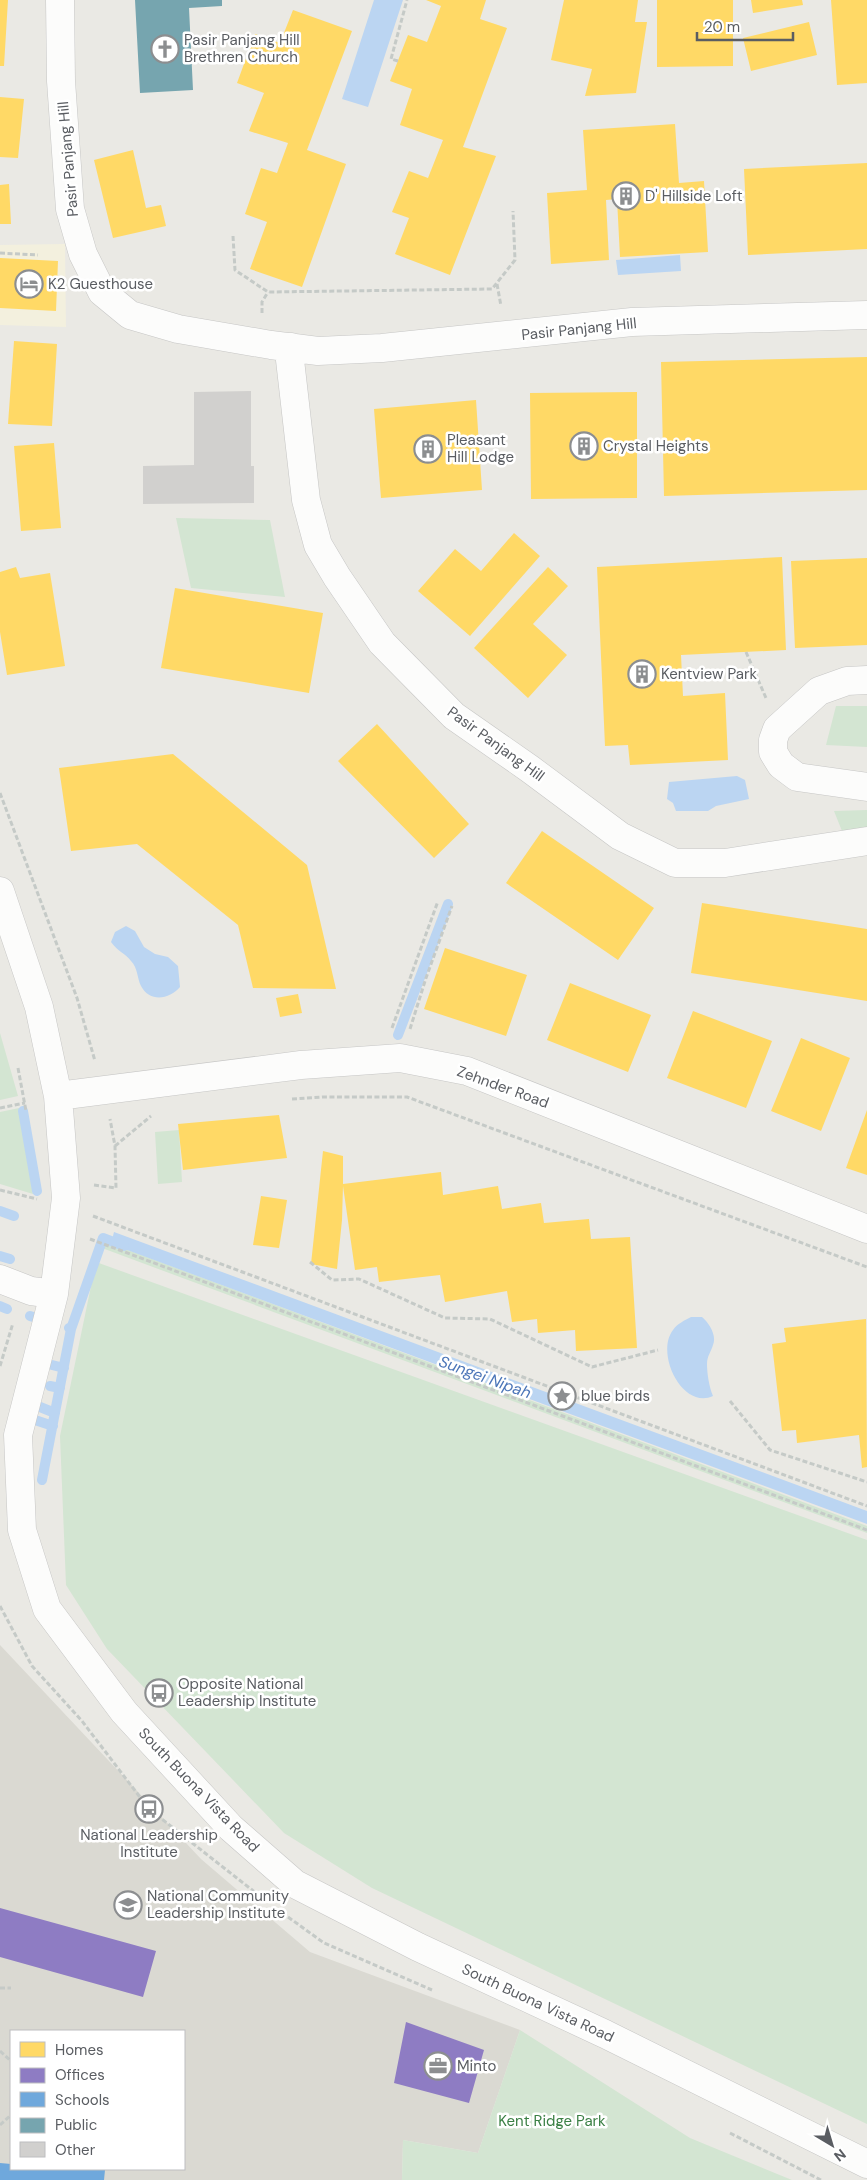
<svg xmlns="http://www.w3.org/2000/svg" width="867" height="2180" font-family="'DM Sans',sans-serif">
  <rect width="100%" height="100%" fill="#eae9e4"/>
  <path fill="#f3f0de" d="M65,244L66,327L0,325V245Z"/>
  <path fill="#dad9d2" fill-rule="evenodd" d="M0,1645L201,1859L310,1952L520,2030L478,2153L403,2140L402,2180H0ZM11,2031H184V2169H11Z"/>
  <path fill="#d3e5d2" d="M176,518L270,520L285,597L191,588Z
    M836,706H867V747L826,745Z
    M867,810V828L842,831L834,811Z
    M0,1033L18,1096L0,1100Z
    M19,1108L33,1194L0,1184V1112Z
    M179,1130L182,1182L158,1184L155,1132Z
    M104,1241L867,1526V1533L102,1248L100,1243Z
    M96,1262L867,1540V2124L372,1888L284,1833L107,1649L66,1585L60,1436Z
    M520,2030L690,2138L792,2180H402L403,2140L478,2153Z"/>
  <path fill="#bbd5f2" d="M374,0H403L368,107L342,99Z
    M680,255L681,271L618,275L616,260Z
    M737,776L745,780L749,799L716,806L708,811H676L673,803L667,799L669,782Z
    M126,926L135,931L144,947L155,954L168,957L178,966L180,987C170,999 150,1003 141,986C137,978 138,968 131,961C125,953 118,952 111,942L115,932Z
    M114,1232L867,1511V1524L111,1244Z
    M691,1317H702C709,1323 717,1335 713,1345C711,1352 707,1356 707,1364C707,1373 709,1387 713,1396C682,1410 655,1353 673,1330C677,1324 685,1320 691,1317Z"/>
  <path fill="#ffd966" d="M0,0H8L4,66H0Z
    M426,0H486L480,19L507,28L463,147L496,156L450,275L395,254L409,218L392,212L409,171L428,178L443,140L400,125L412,89L390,81L408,35L427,42L441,6Z
    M564,0H638L635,22H647L636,93L585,96L592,69L551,60Z
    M657,0H733V66L657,67Z
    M751,0H802L803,5L753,13Z
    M831,0H867V83L837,85Z
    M293,10L352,31L307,150L346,164L302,287L250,269L267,222L245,214L261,168L277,173L288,143L249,131L264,93L237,83L255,34L280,43Z
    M809,22L817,55L751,71L743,38Z
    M0,97L24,99L18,158L0,157Z
    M675,124L679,183L704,181L708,252L620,257L617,199L606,200L609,260L551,264L547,193L587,190L583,130Z
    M133,150L146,208L161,205L166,226L113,238L94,160Z
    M867,163V249L748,255L744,169Z
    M9,184L11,224H0V185Z
    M0,258L58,261L56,311L0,308Z
    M14,341L57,344L52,426L8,424Z
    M867,357V490L664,496L661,362Z
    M637,392V498L531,499L530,393Z
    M476,400L482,490L381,498L374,409Z
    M54,443L61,528L21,531L14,446Z
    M514,533L540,556L470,636L418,591L455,549L481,571Z
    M782,557L786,650L681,655L683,696L725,693L728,760L630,765L628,745L605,746L597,567Z
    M867,558V645L795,648L791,561Z
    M16,567L20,578L50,573L65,666L7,675L0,632V572Z
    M548,567L568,586L533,624L567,655L528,698L474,648Z
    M175,588L323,613L309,693L161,668Z
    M377,724L469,824L434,858L338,761Z
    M173,754L307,865L336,989L253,988L238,925L137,844L71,851L59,768Z
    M542,831L654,908L618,960L506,883Z
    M702,903L867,929V1001L691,973Z
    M445,948L527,975L506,1036L424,1009Z
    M570,983L651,1015L628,1072L547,1040Z
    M298,994L302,1013L280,1017L276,998Z
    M693,1011L772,1041L746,1108L667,1078Z
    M801,1038L850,1058L821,1131L771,1111Z
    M867,1110V1175L846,1168Z
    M279,1115L287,1158L183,1170L178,1124Z
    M323,1151L343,1156V1184L441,1172L443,1195L498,1186L502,1209L541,1203L544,1223L589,1219L591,1239L630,1237L637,1348L576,1351L575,1330L538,1333L537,1319L512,1322L507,1291L445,1302L440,1275L379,1282L377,1267L355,1270L343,1186L342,1220L337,1269L311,1264Z
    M261,1196L287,1200L279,1248L253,1245Z
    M866,1319L867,1467L862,1468L859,1435L797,1443L796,1430L782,1431L772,1344L786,1342L784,1328Z"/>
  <path fill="#8e7cc3" d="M0,1908L156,1951L143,1997L0,1957Z
    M406,2022L484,2050L469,2103L394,2083Z"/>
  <path fill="#6fa8dc" d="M0,2163L11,2164V2169L105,2170L104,2180H0Z"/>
  <path fill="#76a5af" d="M135,0H222V6L189,8L193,90L140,93Z"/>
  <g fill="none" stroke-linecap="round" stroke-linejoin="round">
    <path stroke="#bbd5f2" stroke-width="10" d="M398,1035L448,904
      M23,1111L37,1191
      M0,1211L14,1216
      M0,1256L10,1259
      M0,1306L7,1309
      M30,1316L46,1321
      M71,1329L103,1238L124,1246
      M52,1365L64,1368
      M50,1386L60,1388
      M40,1407L55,1413
      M35,1420L53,1426
      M42,1480L71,1329L69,1328"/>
  </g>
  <path fill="#d1d0ce" d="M251,391V466H254V503L143,504V466L194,465V392Z"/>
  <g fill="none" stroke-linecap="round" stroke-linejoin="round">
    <g stroke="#c6c6c5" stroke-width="29">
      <path id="minor" d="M60,0L61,81L70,209L83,254L102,292L130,315L178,329L271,345L318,351L382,348L632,322L867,315
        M291,347L290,360L306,500L318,545L337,577L382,643L454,716L530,769L620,836L675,863H725L867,841
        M867,680L847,681L819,691L777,729L773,740V752L781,765L797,777L867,787
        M0,891L39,1007L58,1096L66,1198L54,1294L18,1435L22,1530L47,1609L124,1712L231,1828L295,1884L418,1947L605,2034L867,2164
        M58,1096L301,1065L400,1058L467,1071L867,1229
        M0,1279L31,1291L54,1294"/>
    </g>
    <path stroke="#c5cac7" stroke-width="3" stroke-dasharray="5 2.5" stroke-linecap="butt" d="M398,61L391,59L407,0
      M233,236L235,270L268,292L492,289L515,260L513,211
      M0,253L38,255
      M497,284L501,306
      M262,313V302L268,292
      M746,652L766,698
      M0,793L77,998L95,1061
      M392,1028L438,901
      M410,1029L426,978L452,906
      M18,1068L26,1111
      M292,1099L323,1097H407L867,1267
      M0,1108L25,1103
      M115,1146L151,1116
      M94,1185L116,1188L115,1146L110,1119
      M0,1190L37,1199
      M93,1216L867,1506
      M90,1239L867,1530
      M310,1262L332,1280L359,1279L445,1318L490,1319L592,1367L658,1350
      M0,1366L13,1323
      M730,1401L770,1450L867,1482
      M0,1606L32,1666L82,1721L149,1809L261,1897
      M288,1917L324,1943L432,1990
      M0,1988H11
      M0,2051L11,2061
      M0,2125L11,2115
      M730,2133L821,2180"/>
    <use href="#minor" stroke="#fcfcfb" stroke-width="28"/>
  </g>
  <defs>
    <g id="church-ring" transform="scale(1.4375)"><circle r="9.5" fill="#fff" stroke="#8c8e90" stroke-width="1.5"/><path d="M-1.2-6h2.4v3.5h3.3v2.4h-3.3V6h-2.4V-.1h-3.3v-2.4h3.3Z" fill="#8c8e90"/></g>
    <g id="building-ring" transform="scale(1.4375)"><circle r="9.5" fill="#fff" stroke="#8c8e90" stroke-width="1.5"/><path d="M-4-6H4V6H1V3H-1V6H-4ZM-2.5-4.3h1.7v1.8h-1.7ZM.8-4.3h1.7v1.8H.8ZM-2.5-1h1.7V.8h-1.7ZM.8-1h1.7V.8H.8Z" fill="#8c8e90"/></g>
    <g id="hotel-ring" transform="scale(1.4375)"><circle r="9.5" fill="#fff" stroke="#8c8e90" stroke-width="1.5"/><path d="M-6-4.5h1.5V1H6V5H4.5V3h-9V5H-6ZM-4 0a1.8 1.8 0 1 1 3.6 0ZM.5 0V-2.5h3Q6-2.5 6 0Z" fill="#8c8e90"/></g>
    <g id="sight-ring" transform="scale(1.4375)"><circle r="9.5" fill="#fff" stroke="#8c8e90" stroke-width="1.5"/><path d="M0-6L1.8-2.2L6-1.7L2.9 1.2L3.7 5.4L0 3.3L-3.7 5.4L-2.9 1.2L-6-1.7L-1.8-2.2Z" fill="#8c8e90"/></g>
    <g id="bus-ring" transform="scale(1.4375)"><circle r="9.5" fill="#fff" stroke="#8c8e90" stroke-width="1.5"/><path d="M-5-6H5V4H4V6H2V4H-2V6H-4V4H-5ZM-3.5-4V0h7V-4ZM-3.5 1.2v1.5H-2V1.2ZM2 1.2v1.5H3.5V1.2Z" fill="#8c8e90"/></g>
    <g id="school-ring" transform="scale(1.4375)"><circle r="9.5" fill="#fff" stroke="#8c8e90" stroke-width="1.5"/><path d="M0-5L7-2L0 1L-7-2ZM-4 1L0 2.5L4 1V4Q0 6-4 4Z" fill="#8c8e90"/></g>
    <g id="office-ring" transform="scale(1.4375)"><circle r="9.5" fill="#fff" stroke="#8c8e90" stroke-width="1.5"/><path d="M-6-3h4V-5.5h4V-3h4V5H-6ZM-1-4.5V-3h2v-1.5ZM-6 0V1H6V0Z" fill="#8c8e90"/></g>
  </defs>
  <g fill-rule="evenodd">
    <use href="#church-ring" x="165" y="49"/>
    <use href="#building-ring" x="626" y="196"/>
    <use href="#hotel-ring" x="29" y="284"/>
    <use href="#building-ring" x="584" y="446"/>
    <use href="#building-ring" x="428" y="449"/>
    <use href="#building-ring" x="642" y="674"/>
    <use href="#sight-ring" x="562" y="1396"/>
    <use href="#bus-ring" x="159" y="1693"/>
    <use href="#bus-ring" x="149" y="1809"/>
    <use href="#school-ring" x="128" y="1905"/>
    <use href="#office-ring" x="438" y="2066"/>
  </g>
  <g text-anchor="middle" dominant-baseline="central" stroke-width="5" stroke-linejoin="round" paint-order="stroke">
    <g font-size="15" fill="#5a5d62" stroke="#fff" text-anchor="start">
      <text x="184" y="40">Pasir Panjang Hill<tspan x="184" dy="17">Brethren Church</tspan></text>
      <text x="645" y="196">D' Hillside Loft</text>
      <text x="48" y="284">K2 Guesthouse</text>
      <text x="447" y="440">Pleasant<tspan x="447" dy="17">Hill Lodge</tspan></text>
      <text x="603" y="446">Crystal Heights</text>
      <text x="661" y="674">Kentview Park</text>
      <text x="581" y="1396">blue birds</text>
      <text x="178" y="1684">Opposite National<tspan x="178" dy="17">Leadership Institute</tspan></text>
      <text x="149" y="1835" text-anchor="middle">National Leadership<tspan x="149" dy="17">Institute</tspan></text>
      <text x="147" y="1896">National Community<tspan x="147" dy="17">Leadership Institute</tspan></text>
      <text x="457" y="2066">Minto</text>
    </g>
    <g font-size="15" fill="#5a5d62" stroke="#fff">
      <text transform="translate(68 159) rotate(-95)">Pasir Panjang Hill</text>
      <text transform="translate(579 329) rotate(-6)">Pasir Panjang Hill</text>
      <text transform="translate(496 744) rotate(36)">Pasir Panjang Hill</text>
      <text transform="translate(503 1087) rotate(20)">Zehnder Road</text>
      <text transform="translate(199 1790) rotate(46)">South Buona Vista Road</text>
      <text transform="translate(538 2003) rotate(25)">South Buona Vista Road</text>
    </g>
    <g font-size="15" fill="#3b8045" stroke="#fff">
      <text x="552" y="2121">Kent Ridge Park</text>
    </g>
    <g font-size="16" font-style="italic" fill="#4c76b8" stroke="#fff">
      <text transform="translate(485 1377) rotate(20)">Sungei Nipah</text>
    </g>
  </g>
  <rect x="10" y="2030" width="175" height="140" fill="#ffffff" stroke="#bdbec0"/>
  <rect x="20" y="2042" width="25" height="15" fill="#ffd966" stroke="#bdbec0"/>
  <text x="55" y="2055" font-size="15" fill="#5a5d62">Homes</text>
  <rect x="20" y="2068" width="25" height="15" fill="#8e7cc3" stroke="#bdbec0"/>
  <text x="55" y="2080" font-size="15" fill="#5a5d62">Offices</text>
  <rect x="20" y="2092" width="25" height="15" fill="#6fa8dc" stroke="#bdbec0"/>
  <text x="55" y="2105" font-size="15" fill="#5a5d62">Schools</text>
  <rect x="20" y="2118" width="25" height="15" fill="#76a5af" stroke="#bdbec0"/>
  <text x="55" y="2130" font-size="15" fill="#5a5d62">Public</text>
  <rect x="20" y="2142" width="25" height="15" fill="#d1d0ce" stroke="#bdbec0"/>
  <text x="55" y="2155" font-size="15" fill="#5a5d62">Other</text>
  <g transform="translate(832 2145) rotate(142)" stroke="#ffffff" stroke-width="4" paint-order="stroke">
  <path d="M0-4L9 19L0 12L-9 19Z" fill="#5a5d62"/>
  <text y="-8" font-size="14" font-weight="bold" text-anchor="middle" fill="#5a5d62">N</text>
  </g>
  <path d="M697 32v8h96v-8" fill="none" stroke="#5a5d62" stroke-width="2.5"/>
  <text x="704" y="32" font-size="15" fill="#5a5d62" stroke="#ffffff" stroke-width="4" paint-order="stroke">20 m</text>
</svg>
